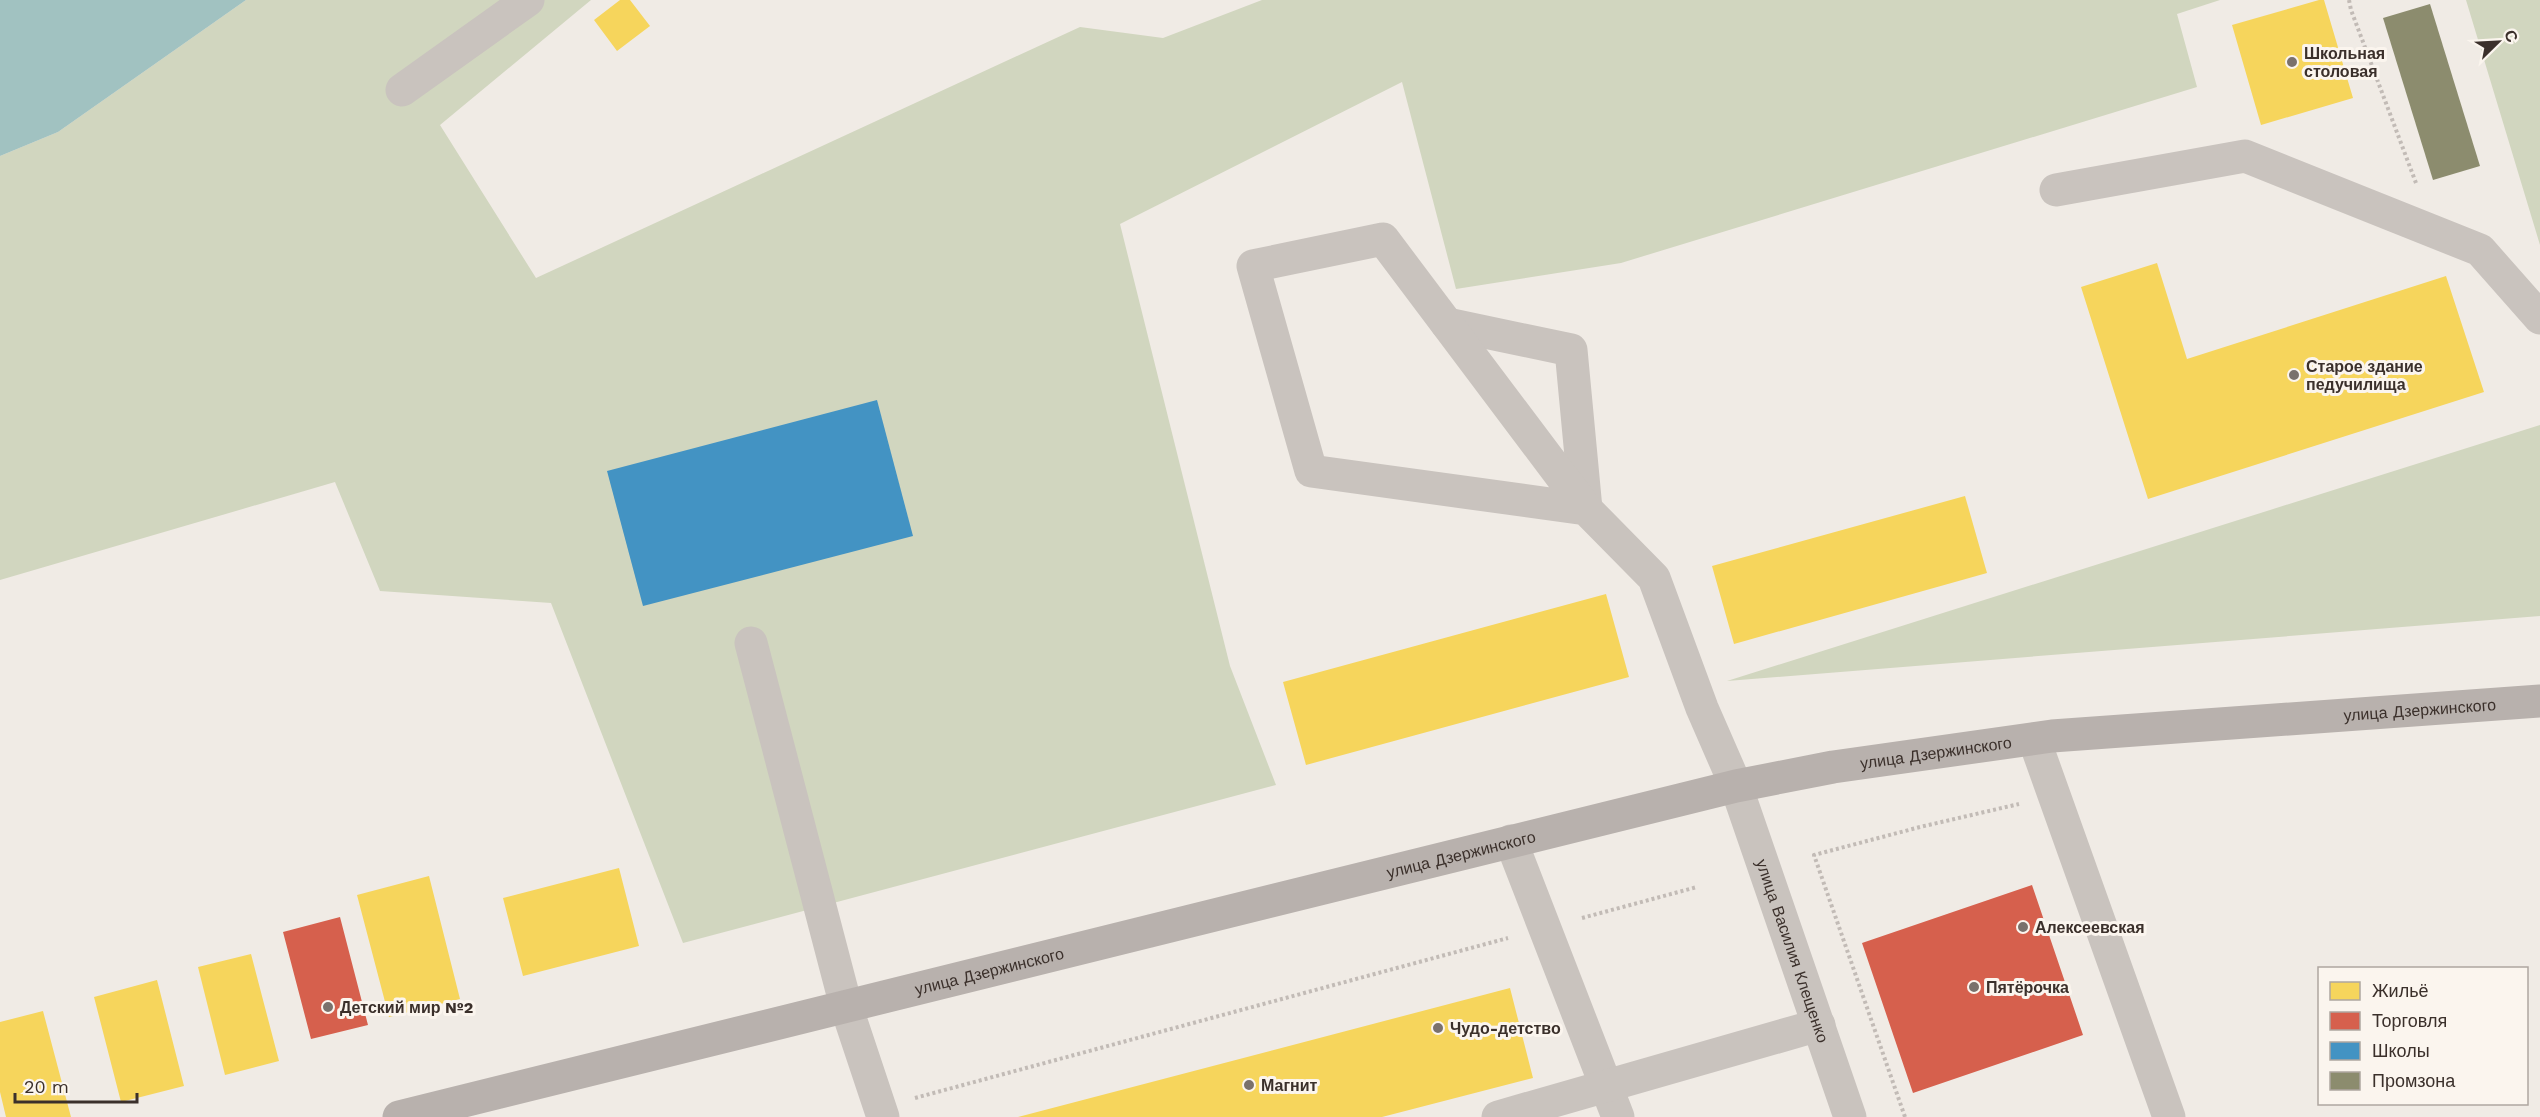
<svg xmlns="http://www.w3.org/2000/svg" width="2540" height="1117" font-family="'Work Sans',sans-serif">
  <rect width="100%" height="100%" fill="#f0ebe5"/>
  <path fill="#d1d6bf" d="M246,0H591L440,125L536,278L1080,27L1163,38L1262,0H2220L2177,14L2197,87L1621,263L1456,289L1402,82L1120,224L1230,666L1276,785L683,943L551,603L380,591L335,482L0,580V156L58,132Z
    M2466,0H2540V245Z
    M2540,425V616L1727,681Z"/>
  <path fill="#a1c2c1" d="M0,0H246L58,132L0,156Z"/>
  <path fill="#f6d55c" d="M620,0H630L650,26L617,51L594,20Z
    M2319,0H2324L2353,98L2261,125L2232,25Z
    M2157,263L2187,359L2446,276L2484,392L2148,499L2081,287Z
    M1965,496L1987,573L1734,644L1712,566Z
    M1606,594L1629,677L1306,765L1283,682Z
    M619,868L639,946L523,976L503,898Z
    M429,876L460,999L389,1017L357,895Z
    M251,954L279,1061L225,1075L198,967Z
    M157,980L184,1086L121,1102L94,997Z
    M1510,988L1533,1078L1382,1117H1018Z
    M43,1011L71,1117H6L0,1092V1022Z"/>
  <path fill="#d6604d" d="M2032,885L2083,1035L1913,1093L1862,943Z
    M340,917L368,1025L311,1039L283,932Z"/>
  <path fill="#4393c3" d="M877,400L913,536L643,606L607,471Z"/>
  <path fill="#8c8c6e" d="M2430,4L2480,166L2433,180L2383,18Z"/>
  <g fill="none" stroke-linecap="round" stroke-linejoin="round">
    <path stroke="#c2bbb6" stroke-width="4" stroke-dasharray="3 3" stroke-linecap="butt" d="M2349,0L2351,10L2416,183
      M1582,918L1697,887
      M915,1098L1508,938
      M1905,1117L1814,855L1920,827L2019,804"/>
    <g stroke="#c9c3be" stroke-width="33">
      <path d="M402,90L528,0"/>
      <path d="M2056,190L2245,156L2480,250L2540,318"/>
      <path d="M1447,324L1571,350L1586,509"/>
      <path id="s1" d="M1586,509L1383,239L1253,266L1311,471L1586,509L1654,578L1702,708L1736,786L1850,1117"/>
      <path d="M751,643L846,1006L883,1117"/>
      <path d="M2034,739L2169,1117"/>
      <path d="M1511,841L1618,1117"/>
      <path d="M1498,1117L1819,1025"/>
    </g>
    <path stroke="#b8b1ad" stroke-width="33" id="s2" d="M399,1117L1736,786L1833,767L2052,736L2540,701"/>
  </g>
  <g fill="#7a716c" stroke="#fbf5ee" stroke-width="2">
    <circle cx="2292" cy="62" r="6"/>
    <circle cx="2294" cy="375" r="6"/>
    <circle cx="2023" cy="927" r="6"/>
    <circle cx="1974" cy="987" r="6"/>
    <circle cx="328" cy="1007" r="6"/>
    <circle cx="1438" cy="1028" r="6"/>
    <circle cx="1249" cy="1085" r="6"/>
  </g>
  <g text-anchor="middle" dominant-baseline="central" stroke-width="6" stroke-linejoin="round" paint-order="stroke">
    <g font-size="16" font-weight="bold" fill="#3b302b" stroke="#fbf5ee" text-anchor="start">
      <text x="2304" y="53">Школьная<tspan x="2304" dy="18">столовая</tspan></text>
      <text x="2306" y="366">Старое здание<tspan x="2306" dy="18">педучилища</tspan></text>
      <text x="2035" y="927">Алексеевская</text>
      <text x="1986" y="987">Пятёрочка</text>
      <text x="340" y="1007">Детский мир №2</text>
      <text x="1450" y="1028">Чудо-детство</text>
      <text x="1261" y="1085">Магнит</text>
    </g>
    <g font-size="16" fill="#3b302b" stroke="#fbf5ee">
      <text stroke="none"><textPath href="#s2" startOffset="2066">улица Дзержинского</textPath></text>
      <text stroke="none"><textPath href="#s2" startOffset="1580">улица Дзержинского</textPath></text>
      <text stroke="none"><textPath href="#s2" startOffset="1094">улица Дзержинского</textPath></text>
      <text stroke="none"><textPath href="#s1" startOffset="1456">улица Василия Клещенко</textPath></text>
      <text stroke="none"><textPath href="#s2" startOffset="608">улица Дзержинского</textPath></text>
    </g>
  </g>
  <rect x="2318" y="967" width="210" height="138" fill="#fbf5ee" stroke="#aea6a0" stroke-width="1.5"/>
  <rect x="2330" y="982" width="30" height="18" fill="#f6d55c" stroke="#aea6a0" stroke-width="1.5"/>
  <text x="2372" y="997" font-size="18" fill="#3b302b">Жильё</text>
  <rect x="2330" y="1012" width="30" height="18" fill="#d6604d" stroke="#aea6a0" stroke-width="1.5"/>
  <text x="2372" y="1027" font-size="18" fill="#3b302b">Торговля</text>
  <rect x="2330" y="1042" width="30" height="18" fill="#4393c3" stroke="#aea6a0" stroke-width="1.5"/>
  <text x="2372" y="1057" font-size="18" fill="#3b302b">Школы</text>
  <rect x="2330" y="1072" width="30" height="18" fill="#8c8c6e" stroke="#aea6a0" stroke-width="1.5"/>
  <text x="2372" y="1087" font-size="18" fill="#3b302b">Промзона</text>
  <g transform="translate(2498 42) rotate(66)" stroke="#fbf5ee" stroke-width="4.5" paint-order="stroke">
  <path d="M0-4.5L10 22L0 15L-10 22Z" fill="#3b302b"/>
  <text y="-9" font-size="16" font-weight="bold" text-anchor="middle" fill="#3b302b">С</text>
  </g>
  <path d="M15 1093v9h122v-9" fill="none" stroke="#3b302b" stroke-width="3"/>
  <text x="24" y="1093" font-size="18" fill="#3b302b" stroke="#fbf5ee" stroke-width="4.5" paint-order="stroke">20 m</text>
</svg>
